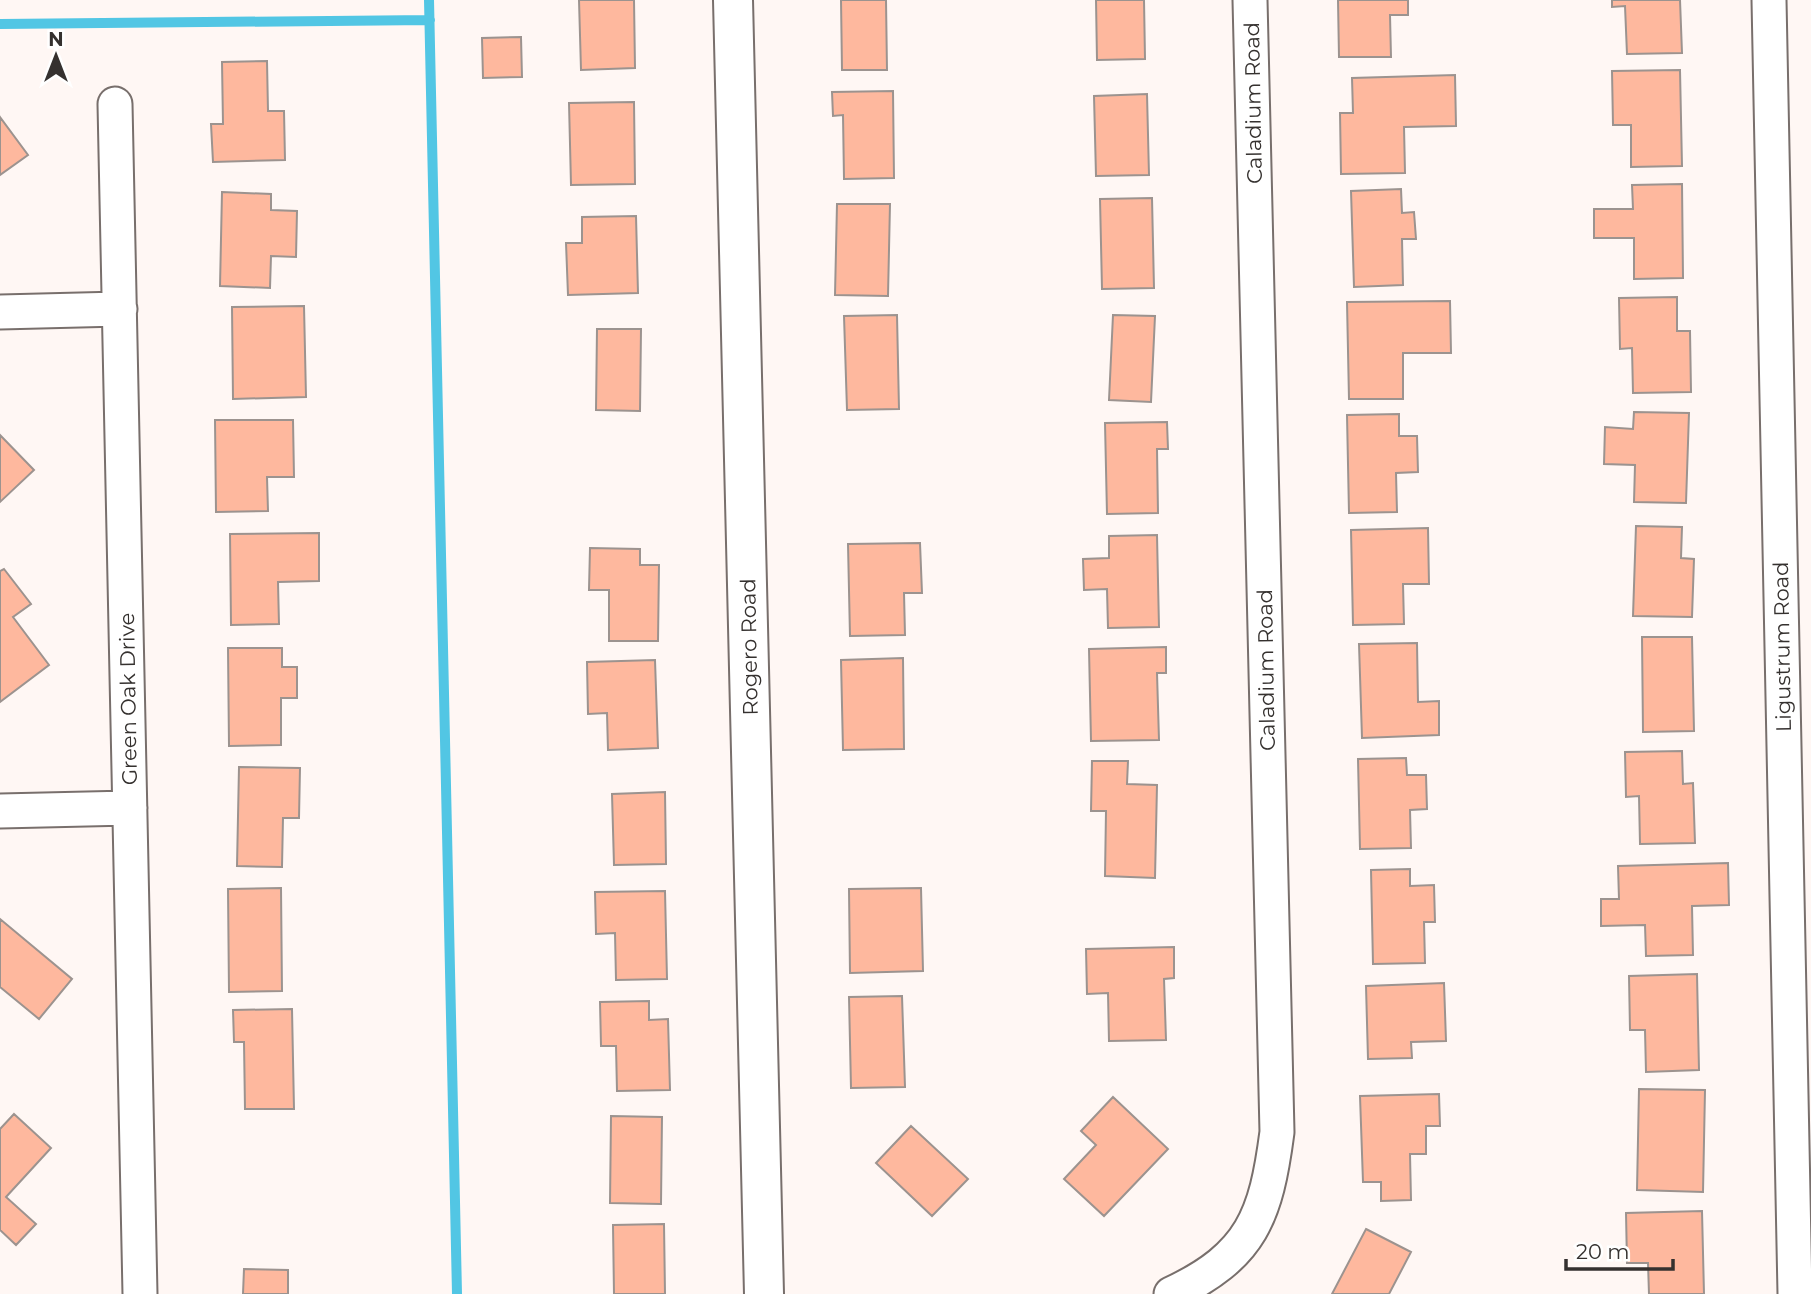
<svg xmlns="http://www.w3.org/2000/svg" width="1811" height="1294" font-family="Montserrat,sans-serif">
  <rect width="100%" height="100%" fill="#fff7f4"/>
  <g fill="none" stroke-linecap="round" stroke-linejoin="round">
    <path stroke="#52c6e4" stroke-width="10" d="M429,0L457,1294
      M0,24L430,20"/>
  </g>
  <path fill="#feb89e" stroke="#9c938f" stroke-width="2" d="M579,0H634L635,68L581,70Z
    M841,0H886L887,70H842Z
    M1096,0H1144L1145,59L1097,60Z
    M1338,0H1408V15H1390L1391,57H1339Z
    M1612,0H1680L1682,53L1627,54L1625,6L1612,7Z
    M521,37L522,77L483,78L482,38Z
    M267,61L268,111H284L285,160L213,162L211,124H223L222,62Z
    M1680,70L1682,166L1631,167V125H1613L1612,71Z
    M1455,75L1456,126L1404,127L1405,173L1341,174L1340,113H1353L1352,78Z
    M893,91L894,178L844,179L843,115L833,116L832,92Z
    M1147,94L1149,175L1096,176L1094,96Z
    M634,102L635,184L571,185L569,103Z
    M0,117L28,155L0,175Z
    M1682,184L1683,278L1634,279V238H1594V209H1633L1632,185Z
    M1401,189L1402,213L1414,212L1416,239H1402L1403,285L1354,287L1351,191Z
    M222,192L271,194V210L297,211L296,257L271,256L270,288L220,286Z
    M1152,198L1154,288L1102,289L1100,199Z
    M837,204H890L888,296L835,295Z
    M636,216L638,293L568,295L566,243H582V217Z
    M1677,297V331H1690L1691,392L1633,393L1632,348L1620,349L1619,298Z
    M1450,301L1451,353H1403V399H1349L1347,302Z
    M304,306L306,397L233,399L232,307Z
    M897,315L899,409L847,410L844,316Z
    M1113,315L1155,316L1151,402L1109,400Z
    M597,329H641L640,411L596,410Z
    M1634,412L1689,413L1686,503L1634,502L1635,465L1604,464L1605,427L1633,429Z
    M1399,414V436H1417L1418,472L1396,473L1397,512L1349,513L1347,415Z
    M215,420H293L294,477H267L268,511L216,512Z
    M1167,422L1168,449H1157L1158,513L1107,514L1105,423Z
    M0,435L34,470L0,502Z
    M1636,526L1682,527L1681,558L1694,559L1692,617L1633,616Z
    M1428,528L1429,584H1403L1404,624L1353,625L1351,530Z
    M319,533V581L278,582L279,624L231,625L230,534Z
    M1157,535L1159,627L1108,628L1107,589L1084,590L1083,559L1109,558V536Z
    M920,543L922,593H904L905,635L850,636L848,544Z
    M590,548L640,549V565H659L658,641H609V590H589Z
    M4,569L31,604L13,617L49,665L0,702V571Z
    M1642,637H1692L1694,731L1643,732Z
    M1417,643L1418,702L1439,701V735L1362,738L1359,644Z
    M1166,647V673H1157L1159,740L1091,741L1089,649Z
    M228,648H282V667H297V698H281V745L229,746Z
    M903,658L904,749L843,750L841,660Z
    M655,660L658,748L608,750L607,713L588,714L587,662Z
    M1682,751L1683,784L1693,783L1695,843L1640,844L1639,796L1626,797L1625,752Z
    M1406,758L1407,775H1426L1427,809L1410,810L1411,848L1360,849L1358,759Z
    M1092,761H1128L1127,784L1157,785L1155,878L1105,876L1106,811H1091Z
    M239,767L300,768L299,818H283L282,867L237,866Z
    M665,792L666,864L614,865L612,794Z
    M1728,863L1729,905L1692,906L1693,955L1646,956L1645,925L1601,926V899H1619L1618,866Z
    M1410,869V886L1434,885L1435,922H1424L1425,963L1373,964L1371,870Z
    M281,888L282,991L229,992L228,889Z
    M921,888L923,971L850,973L849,889Z
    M665,891L667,979L616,980L615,933L596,934L595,892Z
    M0,919L72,979L39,1019L0,987Z
    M1174,947V978L1164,979L1166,1040L1109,1041L1108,993L1087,994L1086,949Z
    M1697,974L1699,1070L1646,1072L1645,1030H1630L1629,976Z
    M1444,983L1446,1041L1411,1042L1412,1058L1368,1059L1366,986Z
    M902,996L905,1087L851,1088L849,997Z
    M649,1001V1020L668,1019L670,1090L617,1091L616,1046H601L600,1002Z
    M292,1009L294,1109H245L244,1042H234L233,1010Z
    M1639,1089L1705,1090L1703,1192L1637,1190Z
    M1439,1094L1440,1126H1426V1154H1410L1411,1200L1381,1201V1182H1363L1360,1096Z
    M1113,1097L1168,1149L1104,1216L1064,1179L1096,1145L1081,1131Z
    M14,1114L51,1148L6,1197L36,1224L16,1245L0,1230V1129Z
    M611,1116L662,1117L661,1204L610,1203Z
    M911,1126L968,1179L932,1216L876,1163Z
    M1702,1211L1704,1294H1649L1648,1263H1627L1626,1213Z
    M664,1224L665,1294H614L613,1225Z
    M1366,1229L1411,1252L1389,1294H1332Z
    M244,1269L288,1270V1294H243Z"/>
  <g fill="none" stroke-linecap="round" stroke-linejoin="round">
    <g stroke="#786f6c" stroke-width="37">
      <path id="minor" d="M1769,0L1795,1294
        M115,104L140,1294
        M0,312L120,309
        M0,811L130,808
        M1171,1294C1252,1256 1266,1216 1277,1132L1250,0"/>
    </g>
    <g stroke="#786f6c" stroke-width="42">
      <path id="secondary" d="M733,0L764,1294"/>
    </g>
    <use href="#minor" stroke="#fff" stroke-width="33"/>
    <use href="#secondary" stroke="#fff" stroke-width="38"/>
  </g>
  <g text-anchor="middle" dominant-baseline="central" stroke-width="6" stroke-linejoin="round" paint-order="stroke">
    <g font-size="21" fill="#35312f" stroke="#fff">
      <text transform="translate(1253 103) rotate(-91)">Caladium Road</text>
      <text transform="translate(749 647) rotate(-91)">Rogero Road</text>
      <text transform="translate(1782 647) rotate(-91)">Ligustrum Road</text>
      <text transform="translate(1266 670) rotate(-91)">Caladium Road</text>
      <text transform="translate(128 699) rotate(-91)">Green Oak Drive</text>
    </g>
  </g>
  <g transform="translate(56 56)" stroke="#ffffff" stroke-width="5" paint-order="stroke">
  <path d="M0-5L12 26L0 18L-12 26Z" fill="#35312f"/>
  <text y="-10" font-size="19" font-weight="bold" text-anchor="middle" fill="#35312f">N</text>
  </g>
  <path d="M1566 1259v10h107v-10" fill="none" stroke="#35312f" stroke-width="3.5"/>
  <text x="1576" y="1259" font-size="21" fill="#35312f" stroke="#ffffff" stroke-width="5" paint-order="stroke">20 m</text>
</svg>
